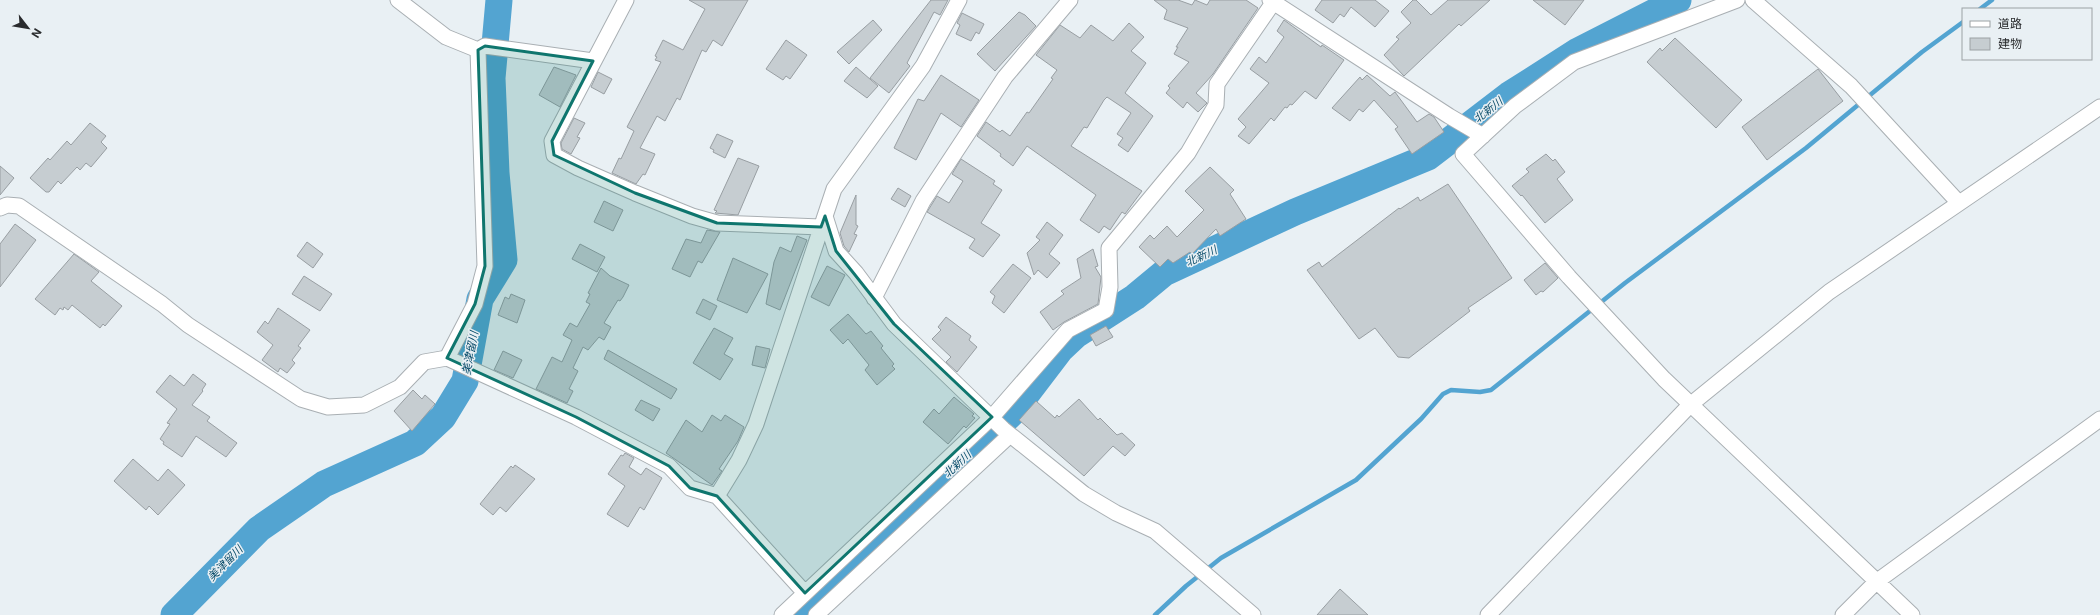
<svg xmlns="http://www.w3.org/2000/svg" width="2100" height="615" font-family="Inter,'Noto Sans JP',sans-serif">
  <rect width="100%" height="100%" fill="#e9f0f4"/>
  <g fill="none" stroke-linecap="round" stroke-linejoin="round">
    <path stroke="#53a4d1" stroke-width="4.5" d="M1980,9L1992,0
      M1155,615L1186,586L1221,558L1356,480L1421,419L1443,394L1451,390L1480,392L1491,390L1625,283L1806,148L1922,52L1963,22"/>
    <path stroke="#53a4d1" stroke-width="27" d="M174,615L259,529L324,484L415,443L443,417L465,381L480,299L504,260L496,173L492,78L499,0
      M797,615L945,478L1012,413L1060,350L1076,335L1135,297L1164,273L1295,212L1428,157L1509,95L1578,51L1678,0"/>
  </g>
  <path fill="#c6cdd1" stroke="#989ea2" d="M689,0H748L722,46L713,40L706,52L702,50L680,100L677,98L665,121L657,116L640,148L655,154L645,175L643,174L636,184L612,173L619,158L621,159L634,131L627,127L661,62L655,60L657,57L655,56L663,40L683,50L705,9Z
    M931,0H948L940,15L934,12L907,63L910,66L889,93L870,78Z
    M1154,0H1178L1192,5L1195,0L1207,5L1210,0H1246L1258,8L1213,74L1196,93L1207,103L1198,112L1187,102L1183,108L1166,93L1170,88L1168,86L1189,62L1174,54L1178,47H1176L1188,28L1164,19L1167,10Z
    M1322,0H1375L1389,11L1375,27L1351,7L1344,17L1340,14L1333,23L1315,10Z
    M1413,0H1416L1431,15L1448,0H1490L1461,26L1459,24L1404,76L1384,55L1399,39L1396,37L1411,23L1401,12Z
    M1533,0H1584L1565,25Z
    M1019,12L1025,15L1036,26L995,71L977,54Z
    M962,13L984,24L979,34L976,32L971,41L956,34L960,25L957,23Z
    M873,20L882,30L849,64L837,52Z
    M1284,20L1321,47L1322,45L1344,60L1316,99L1305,91L1292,105L1290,104L1287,108L1285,107L1274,121L1271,118L1249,144L1238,136L1246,127L1238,119L1269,83L1250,69L1259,57L1266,63L1284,37L1277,31Z
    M1129,23L1144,37L1131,51L1146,63L1125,93L1153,116L1128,152L1118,145L1123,138L1117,134L1131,113L1107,97L1104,100L1087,128L1084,127L1071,146L1142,191L1125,214L1122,212L1110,230L1104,226L1099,233L1080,220L1096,195L1027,146L1013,166L1000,156L1001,154L977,136L986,122L1000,132L1002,130L1010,136L1027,112L1029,113L1053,79L1051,78L1057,70L1036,55L1060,25L1080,38L1091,25L1113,41Z
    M1675,38L1742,100L1716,128L1647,62L1660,48L1662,51Z
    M786,40L807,55L790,79L786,76L783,80L766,69Z
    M554,67L576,75L560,107L539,95Z
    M856,67L878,86L867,98L844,81Z
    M1818,69L1843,101L1767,160L1742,127Z
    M598,72L612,79L604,94L591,87Z
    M941,75L979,100L961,127L941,113L916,160L894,148L918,99L924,101Z
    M1367,75L1390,96L1395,92L1417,122L1429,114L1434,117L1444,132L1412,154L1395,129L1398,127L1374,100L1363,112L1359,109L1350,121L1332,108L1360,77L1362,80Z
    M574,118L585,123L577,137L580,138L571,154L562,149L561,143Z
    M90,123L106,136L101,142L107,148L91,167L86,163L80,170L77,167L61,184L58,181L49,192H46L30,178L48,158L50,160L67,141L71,145Z
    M717,134L733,141L725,158L713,152L714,150L710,148Z
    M1546,154L1553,161L1555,159L1565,172L1557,179L1573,200L1545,223L1522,195L1521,196L1512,186L1529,172L1526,169Z
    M738,158L759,166L738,215L715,213L717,211L714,210Z
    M961,159L995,181L993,184L1002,190L981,223L1000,235L983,257L969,248L975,239L927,212L937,196L949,203L963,181L952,174Z
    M0,166L14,178L0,195Z
    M1210,167L1234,190L1230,194L1246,219L1220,236L1216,229L1192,254L1190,252L1173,263L1168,259L1160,267L1139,247L1150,235L1154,239L1167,226L1177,237L1204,210L1185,191Z
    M1448,184L1512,278L1468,308L1470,311L1409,358L1398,357L1375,328L1359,339L1307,270L1319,262L1322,267L1399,208L1400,209L1418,197L1420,201Z
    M898,188L911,196L905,207L891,199Z
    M856,195V225L858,226L854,234L857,235L849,252L844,246L840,233Z
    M604,201L623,210L613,231L594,222Z
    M1047,222L1063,235L1049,254L1060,263L1047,278L1038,270L1034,275L1027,253L1040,240L1036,237Z
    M15,224L36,240L0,287V244Z
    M707,230L720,232L702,263L698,261L690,277L672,269L686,239L701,243Z
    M797,236L807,240L780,310L766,304L774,262L780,247L791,252Z
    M307,242L323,254L313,268L297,256Z
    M580,244L605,257L597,272L572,259Z
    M1093,249L1098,266L1095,267L1101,277L1098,304L1064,322L1053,330L1040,312L1064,294L1061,291L1081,278L1077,259Z
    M74,254L99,272L91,281L122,306L105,326L103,324L100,328L72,305L68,310L64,307L63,310L60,308L55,315L35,299Z
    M733,258L768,274L747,313L717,300Z
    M1545,263L1558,278L1543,292L1541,291L1536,295L1524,280Z
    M1013,264L1031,278L1004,313L992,303L995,296L990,292Z
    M827,266L845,275L829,306L811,297Z
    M601,268L610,276L629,285L623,297L620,301L618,300L604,323L611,327L604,340L599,337L588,350L583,347L573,368L578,371L569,389L573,391L567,403L536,389L552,357L562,362L572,340L563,335L570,323L577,327L590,304L586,302L590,294L588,293Z
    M304,276L332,294L320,311L292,294Z
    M511,294L525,300L517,323L498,315L505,297L509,299Z
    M703,299L717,306L710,320L696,313Z
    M278,308L310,330L298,346L301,348L292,360L295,363L287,373L280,368L278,372L262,360L273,345L257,332L265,321L268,324Z
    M848,314L866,334L871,331L883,346L881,348L894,364L892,366L895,369L877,385L865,370L869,365L848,339L843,344L830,330Z
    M946,317L971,336L969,340L977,347L957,372L946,362L951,357L932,339L941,330L938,327Z
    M1106,326L1113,337L1096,346L1090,335Z
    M714,328L733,338L724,354L733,359L720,380L693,363Z
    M756,346L770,349L765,368L752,365Z
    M608,350L677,389L671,399L604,359Z
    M503,351L522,360L513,378L494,370Z
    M193,374L206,384L202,390L203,391L192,405L210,417L207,421L237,443L226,457L196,436L182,457L163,444L164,442L160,439L170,424L167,423L177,409L156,392L170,375L184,386Z
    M413,390L422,399L425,395L435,404L412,431L394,411Z
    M954,397L974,414L972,416L975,418L966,428L964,426L948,444L923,422L934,409L939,414Z
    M1079,399L1098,420L1100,418L1117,435L1122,433L1135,445L1125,456L1113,446L1084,476L1019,420L1036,401L1055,418L1057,415L1059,417Z
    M641,400L660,409L653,421L635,410Z
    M712,415L721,421L725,415L744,427L738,441L719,469L722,471L712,485L666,453L686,420L702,432Z
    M625,453L634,458L629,467L641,475L646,468L662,478L644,510L640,507L628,527L607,514L625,486L608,474L621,455L623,456Z
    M133,459L158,481L168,469L185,485L158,515L149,506L146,510L114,481Z
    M515,465L535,479L506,512L500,507L493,515L480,504L511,466L513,468Z
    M1340,589L1368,615H1317Z"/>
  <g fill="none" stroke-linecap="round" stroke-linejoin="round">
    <g stroke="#a9afb3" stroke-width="17">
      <path id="minor" d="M398,0L446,37L478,50
        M626,0L552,141L554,155L578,168L635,193L692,216L717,223L821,227
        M1270,0L1449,116L1483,136
        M1737,0L1574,62L1515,106L1463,154L1569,277L1664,379L1912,615
        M1753,0L1851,86L1959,203
        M478,50L485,46L593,61
        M0,208L7,205L19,206L162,304L188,325L301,399L328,407L364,405L400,387L424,362L447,358L576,417L669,466L690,488L717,496L805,593
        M825,216L836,251L856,273L894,324L1003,429L1084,494L1116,513L1155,531L1253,615
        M874,298L923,201L1005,77L1070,0
        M447,358L475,304L485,266L478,50
        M717,496L739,460L756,424L834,189L923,66L959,0
        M782,615L992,417L1068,330L1106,310L1110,287L1109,248L1188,153L1216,105L1217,84L1275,0
        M816,615L1010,435
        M1488,615L1690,405L1829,292L2100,107
        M1843,615L1876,582L2100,419"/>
    </g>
    <use href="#minor" stroke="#fff" stroke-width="15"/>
  </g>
  <path fill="#0f766e" fill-opacity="0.2" stroke="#0f766e" stroke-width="3" stroke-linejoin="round" d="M485,46L593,61L552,141L554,155L635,193L717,223L821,227L825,216L836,251L894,324L992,417L805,593L717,496L690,488L669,466L576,417L447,358L475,304L485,266L478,50Z"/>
  <g text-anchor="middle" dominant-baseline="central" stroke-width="3" stroke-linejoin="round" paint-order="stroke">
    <g font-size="11" font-style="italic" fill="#0a4d6b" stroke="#e9f0f4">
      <text transform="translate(1488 110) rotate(-38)">北新川</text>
      <text transform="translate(1201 256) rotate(-25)">北新川</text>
      <text transform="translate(470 353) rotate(-79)">美津留川</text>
      <text transform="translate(957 464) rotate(-43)">北新川</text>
      <text transform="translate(225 563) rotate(-45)">美津留川</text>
    </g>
  </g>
  <rect x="1962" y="8" width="130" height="52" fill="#e9f0f4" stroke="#9ca1a4"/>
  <rect x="1970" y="21" width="20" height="6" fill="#ffffff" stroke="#9ca1a4"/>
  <text x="1998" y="28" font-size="12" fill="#292b2d">道路</text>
  <rect x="1970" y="38" width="20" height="12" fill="#c6cdd1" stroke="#9ca1a4"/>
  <text x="1998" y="48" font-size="12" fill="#292b2d">建物</text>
  <g transform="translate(28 28) rotate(121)" stroke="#e9f0f4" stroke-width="3" paint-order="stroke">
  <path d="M0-3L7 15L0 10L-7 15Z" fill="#292b2d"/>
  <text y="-6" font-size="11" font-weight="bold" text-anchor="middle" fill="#292b2d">N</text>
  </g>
</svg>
